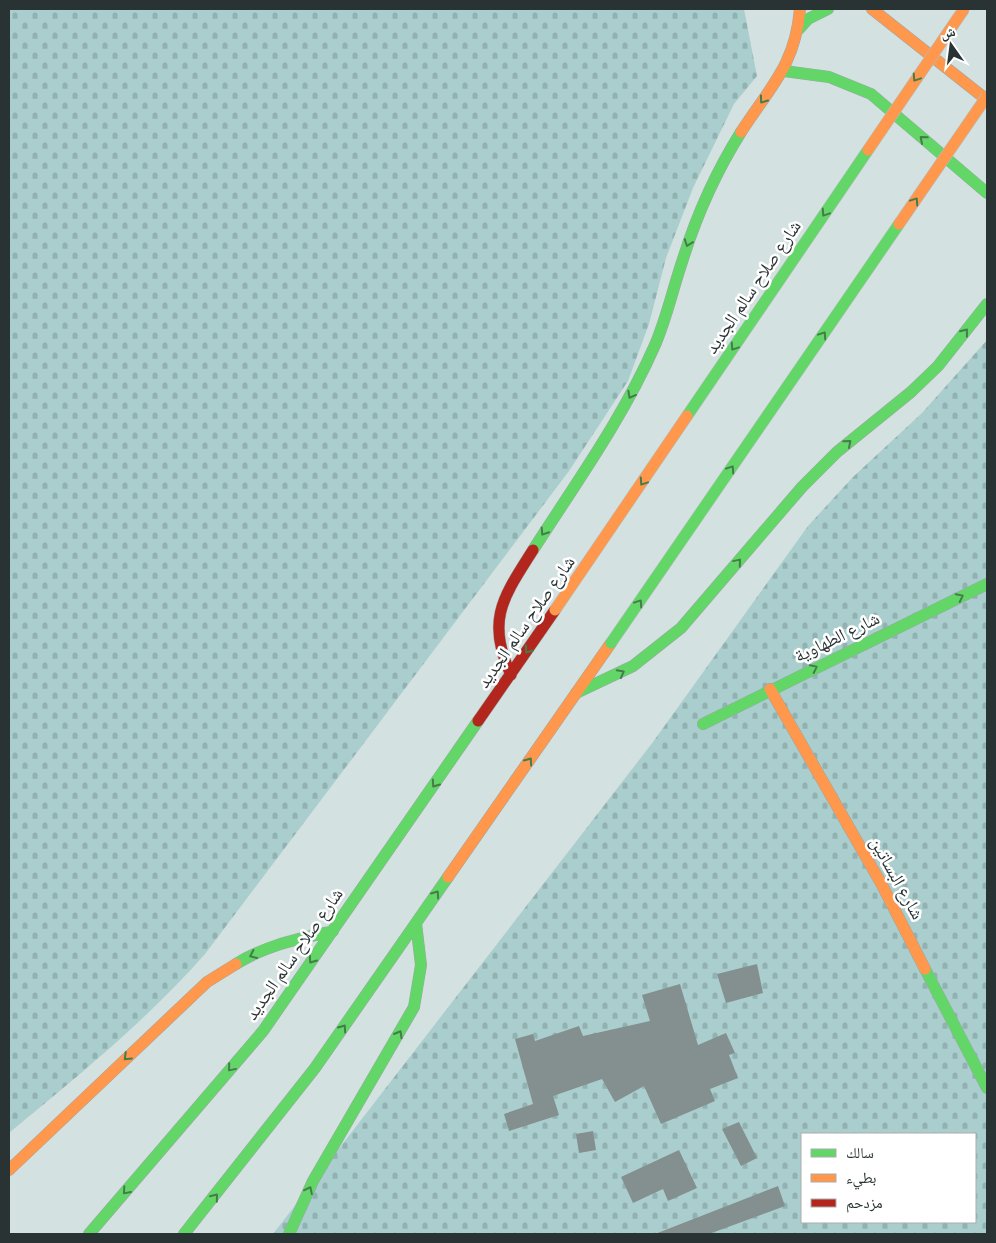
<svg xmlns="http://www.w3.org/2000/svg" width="996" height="1243" font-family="Cabin,'Noto Naskh Arabic',sans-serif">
  <defs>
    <pattern id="cemetery-stones" width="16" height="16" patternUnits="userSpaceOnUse" patternTransform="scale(1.25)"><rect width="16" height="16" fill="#aacece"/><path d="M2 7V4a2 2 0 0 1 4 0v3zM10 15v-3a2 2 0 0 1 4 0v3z" fill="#92b1b1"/></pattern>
  </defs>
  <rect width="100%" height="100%" fill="#d3e1e0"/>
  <path fill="url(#cemetery-stones)" fill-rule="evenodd" d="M9,9H744L757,76L734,104L693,188L666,258L649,324L628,381L569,471L205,954C146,1021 78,1076 9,1133Z
    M987,340V1234H273L653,742L808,526L853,477L922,413ZM802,1134H975V1222H802Z"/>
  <path fill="#848f8f" d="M757,964L763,993L726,1003L717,974Z
    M680,984L698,1045L726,1033L735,1053L729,1055L738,1078L710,1089L715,1101L661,1124L644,1086L615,1102L602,1079L553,1096L559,1115L509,1131L504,1114L533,1104L515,1039L533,1034L535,1041L579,1026L583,1036L650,1021L642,995Z
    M739,1122L757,1158L741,1166L722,1129Z
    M593,1131L596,1150L579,1153L576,1134Z
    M679,1150L697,1188L668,1201L663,1189L633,1203L621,1177Z
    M778,1186L785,1206L709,1234H655Z"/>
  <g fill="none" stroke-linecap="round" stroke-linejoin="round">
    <g stroke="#9ca7a7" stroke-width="12">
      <path id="fast" d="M799,29L808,19L828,9
        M784,71L829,77L871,94L987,193
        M533,550C576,483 623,418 655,345C667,317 673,288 683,259C697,214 716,172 741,132
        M576,693L633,666L681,628L802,487L837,452L911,392L938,366L987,304
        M703,724L987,584
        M236,964C266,945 299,939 333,931
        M925,969L987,1088
        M89,1234L263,1031L478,721
        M184,1234L315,1068L448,877
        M289,1234L313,1181L414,1007L421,965L416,923"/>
    </g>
    <g stroke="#9ca7a7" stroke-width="12">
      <path id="slow" d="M872,9L987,100
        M741,132C770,87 795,66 800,9
        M770,689L882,885L925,969
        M448,877L611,643
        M9,1170L207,982L236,964"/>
    </g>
    <g stroke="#9ca7a7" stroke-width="12">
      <path id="jam" d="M511,675C485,620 504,596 533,550
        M478,721L555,610"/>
    </g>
    <use href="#fast" stroke="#63d668" stroke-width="11"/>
    <use href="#slow" stroke="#ff974d" stroke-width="11"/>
    <use href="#jam" stroke="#b3261e" stroke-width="11"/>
    <g stroke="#b5bdbc" stroke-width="12" stroke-linecap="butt">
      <path id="fast-bridge" d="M687,416L868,150
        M611,643L899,224"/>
    </g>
    <g stroke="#b5bdbc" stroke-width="12" stroke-linecap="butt">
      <path id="slow-bridge" d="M868,150L964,9
        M899,224L987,96
        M555,610L687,416"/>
    </g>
    <use href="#fast-bridge" stroke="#63d668" stroke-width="11"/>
    <use href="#slow-bridge" stroke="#ff974d" stroke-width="11"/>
  </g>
  <defs><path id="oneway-chevron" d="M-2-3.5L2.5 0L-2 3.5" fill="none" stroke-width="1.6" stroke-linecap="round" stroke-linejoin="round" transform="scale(1.25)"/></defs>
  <g stroke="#447c4b">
    <use href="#oneway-chevron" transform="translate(916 78) rotate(124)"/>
    <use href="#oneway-chevron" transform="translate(763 100) rotate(126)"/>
    <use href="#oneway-chevron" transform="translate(923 139) rotate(-139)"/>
    <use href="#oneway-chevron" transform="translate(915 201) rotate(-56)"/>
    <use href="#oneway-chevron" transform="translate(825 213) rotate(124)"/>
    <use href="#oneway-chevron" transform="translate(688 243) rotate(110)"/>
    <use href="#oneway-chevron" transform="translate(965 332) rotate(-52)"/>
    <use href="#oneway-chevron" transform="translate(823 335) rotate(-56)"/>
    <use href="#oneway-chevron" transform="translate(734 347) rotate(124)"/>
    <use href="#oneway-chevron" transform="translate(631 395) rotate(119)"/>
    <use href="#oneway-chevron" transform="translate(848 443) rotate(-41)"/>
    <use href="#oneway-chevron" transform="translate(731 469) rotate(-56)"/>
    <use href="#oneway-chevron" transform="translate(643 482) rotate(124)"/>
    <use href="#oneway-chevron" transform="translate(544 532) rotate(123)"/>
    <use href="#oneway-chevron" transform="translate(738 562) rotate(-50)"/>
    <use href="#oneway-chevron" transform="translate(960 597) rotate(-26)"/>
    <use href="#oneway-chevron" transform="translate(639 603) rotate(-56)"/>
    <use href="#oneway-chevron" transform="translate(528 650) rotate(125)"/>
    <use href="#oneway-chevron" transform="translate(814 668) rotate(-26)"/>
    <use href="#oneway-chevron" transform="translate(621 673) rotate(-28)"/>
    <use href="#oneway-chevron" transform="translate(529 761) rotate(-55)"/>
    <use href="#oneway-chevron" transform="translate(435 784) rotate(125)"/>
    <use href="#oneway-chevron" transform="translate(436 894) rotate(-55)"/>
    <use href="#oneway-chevron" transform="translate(253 955) rotate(155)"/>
    <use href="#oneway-chevron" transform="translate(312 960) rotate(125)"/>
    <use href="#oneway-chevron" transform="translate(343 1028) rotate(-55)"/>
    <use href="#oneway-chevron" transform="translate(399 1034) rotate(-60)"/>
    <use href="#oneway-chevron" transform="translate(127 1057) rotate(136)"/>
    <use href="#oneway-chevron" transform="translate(231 1068) rotate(130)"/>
    <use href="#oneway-chevron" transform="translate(309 1190) rotate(-64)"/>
    <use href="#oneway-chevron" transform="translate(126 1191) rotate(131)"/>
    <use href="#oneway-chevron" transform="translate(215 1197) rotate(-51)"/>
  </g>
  <g text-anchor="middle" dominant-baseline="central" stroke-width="5" stroke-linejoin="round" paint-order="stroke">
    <g font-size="18" fill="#2a3333" stroke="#fff">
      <text transform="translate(753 287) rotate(-56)">شارع صلاح سالم الجديد</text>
      <text transform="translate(526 622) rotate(-55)">شارع صلاح سالم الجديد</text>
      <text transform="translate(837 637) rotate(-26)">شارع الطهاوية</text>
      <text transform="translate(897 878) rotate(61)">شارع البساتين</text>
      <text transform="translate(294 954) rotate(-55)">شارع صلاح سالم الجديد</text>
    </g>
  </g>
  <rect width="996" height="1243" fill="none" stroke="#2a3333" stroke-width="20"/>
  <rect x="801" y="1133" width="175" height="90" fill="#ffffff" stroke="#aaadad"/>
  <rect x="811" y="1149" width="25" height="8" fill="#63d668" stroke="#aaadad"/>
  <text x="846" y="1158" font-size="15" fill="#2a3333">سالك</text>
  <rect x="811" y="1174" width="25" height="8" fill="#ff974d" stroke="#aaadad"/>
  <text x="846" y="1183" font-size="15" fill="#2a3333">بطيء</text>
  <rect x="811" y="1199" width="25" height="8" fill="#b3261e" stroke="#aaadad"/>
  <text x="846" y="1208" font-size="15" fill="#2a3333">مزدحم</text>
  <g transform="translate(951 45) rotate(346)" stroke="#ffffff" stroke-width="4" paint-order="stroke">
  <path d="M0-4L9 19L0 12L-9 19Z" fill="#2a3333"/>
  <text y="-8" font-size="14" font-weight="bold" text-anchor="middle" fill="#2a3333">ش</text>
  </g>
</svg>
